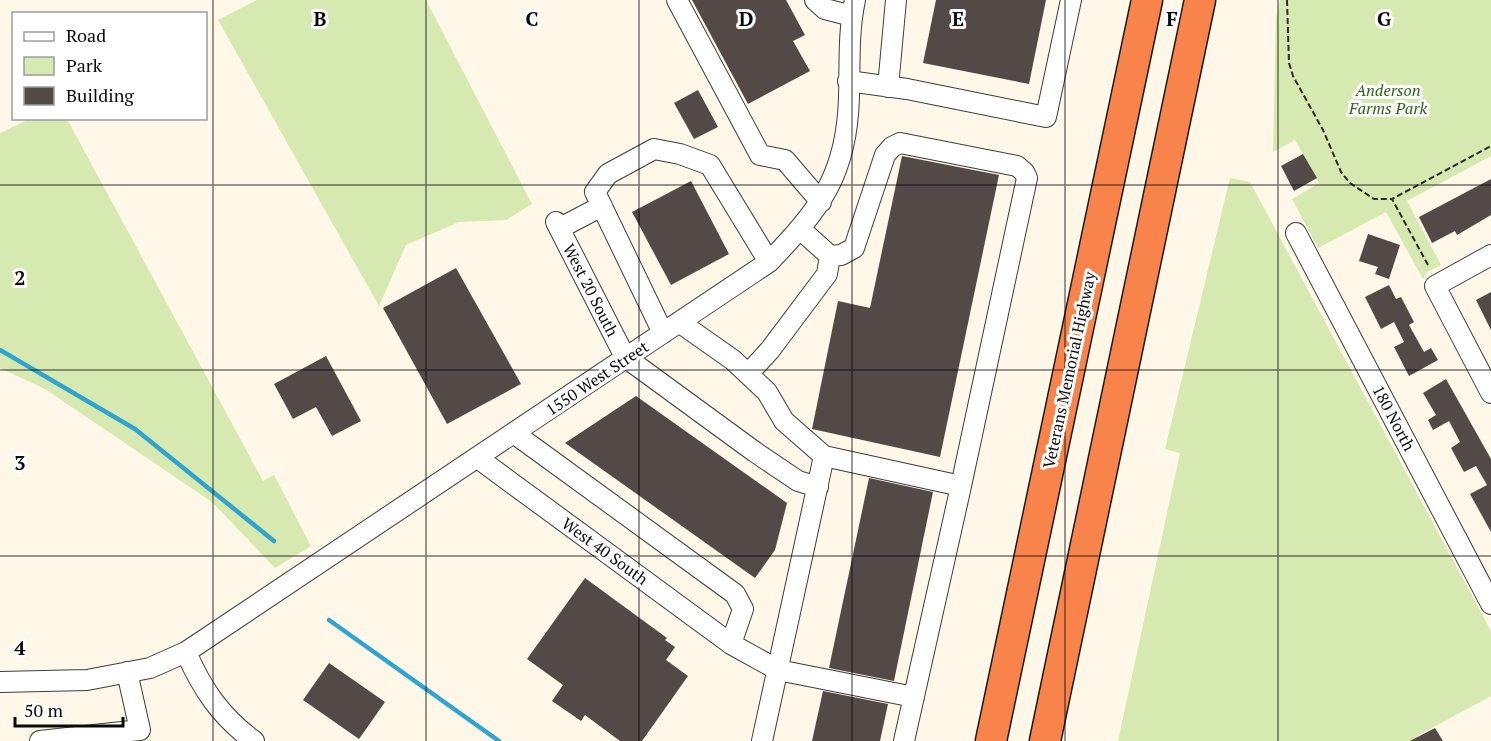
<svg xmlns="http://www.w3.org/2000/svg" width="1491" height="741" font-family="'PT Serif',serif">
  <rect width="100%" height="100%" fill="#fff7e7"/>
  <path fill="#d5e9b1" d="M257,0H426L532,204L506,220L459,222L406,245L379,306L218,20Z
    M1280,0H1491V156L1407,201L1441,265L1427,272L1423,279L1386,212L1318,248L1292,199L1319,183L1295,140L1273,152L1276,17Z
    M30,119H67L263,481L274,475L311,546L275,568L212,502L45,389L0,368V133Z
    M1230,178L1250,182L1491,631V696L1417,736L1420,741H1118L1180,453L1165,449Z"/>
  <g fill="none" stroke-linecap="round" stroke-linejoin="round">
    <path stroke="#30a4d0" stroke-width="4.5" d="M0,350L135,429L274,541
      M329,620L499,741"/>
  </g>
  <path fill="#534946" d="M692,0H786L805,35L793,41L810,71L748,104Z
    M936,0H1046L1029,84L923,63Z
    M698,90L718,127L694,139L674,103Z
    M1303,154L1317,178L1294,191L1281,166Z
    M902,156L999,175L940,457L812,429L838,301L870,308Z
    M1491,179V215L1457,235L1455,231L1432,243L1419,217Z
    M691,181L729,254L671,285L632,212Z
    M1368,234L1400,245L1389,279L1375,274L1378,267L1359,261Z
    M456,268L521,384L447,424L383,308Z
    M1389,285L1396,299L1401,297L1414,322L1409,325L1424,352L1431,348L1438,360L1409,376L1394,347L1404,342L1394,322L1381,329L1365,297Z
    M1491,292V330L1476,300Z
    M326,356L361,421L332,436L316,407L293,419L274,384Z
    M1446,379L1491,459V532L1470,494L1487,485L1476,466L1464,472L1451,448L1460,442L1449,421L1433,430L1428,420L1436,415L1423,393Z
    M636,396L787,503L775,550L755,578L565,443Z
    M869,478L933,492L894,681L829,668Z
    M585,578L667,638L665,640L675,647L666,660L688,676L642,741H620L585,715L581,721L552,701L563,685L527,659Z
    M329,663L385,702L359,739L303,700Z
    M823,691L888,704L880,741H812Z
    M1435,728L1443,741H1410Z"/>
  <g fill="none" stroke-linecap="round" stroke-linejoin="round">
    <g stroke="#3d3d3d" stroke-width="22">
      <path id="minor" d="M677,0L760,155L785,160L821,202
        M815,0L825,9L852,16
        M848,81L907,89L1046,117L1071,0
        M888,87L896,0
        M556,222L625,357L755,452L798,481L818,487
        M560,228L602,206
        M1296,233L1491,604
        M1491,255L1435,286L1491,393
        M830,256L841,255L854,248L885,155L892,147L900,143L1017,166L1024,172L1027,178L961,486
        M679,322L733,360L767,392L784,421L824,456
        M663,333L595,192L608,174L654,149L680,154L710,165L769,262
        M748,374L770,350L827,274L830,256L800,229
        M515,434L735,594L743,609L731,644
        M479,459L731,644L778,670L914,697
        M186,652C202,689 221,717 254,741
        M0,682L87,680L150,668L186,652L769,262C821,208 847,174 849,97C850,64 848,33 855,0
        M40,741L140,730L127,672
        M762,741L824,456L961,486L904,741"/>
    </g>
    <g stroke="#1b1b1b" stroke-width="33">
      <path id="highway" d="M991,741L1147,0
        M1045,741L1200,0"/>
    </g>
    <path stroke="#2c2c2c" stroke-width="2" stroke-dasharray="6 3" stroke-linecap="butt" d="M1287,0L1289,63L1293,76L1323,130L1341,172L1350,183L1374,199H1392
      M1428,265L1392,199L1491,146"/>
    <use href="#minor" stroke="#fff" stroke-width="20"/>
    <use href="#highway" stroke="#f8844b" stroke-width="30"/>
  </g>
  <path fill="none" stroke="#0a0a0a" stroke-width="1.5" stroke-opacity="0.55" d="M213,0V741M426,0V741M639,0V741M852,0V741M1065,0V741M1278,0V741M0,185H1491M0,370H1491M0,556H1491"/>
  <g text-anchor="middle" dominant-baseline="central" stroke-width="6" stroke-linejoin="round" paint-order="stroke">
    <g font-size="16" font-style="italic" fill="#32611a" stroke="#fff">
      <text x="1388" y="90">Anderson<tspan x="1388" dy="18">Farms Park</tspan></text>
    </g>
    <g font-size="16" fill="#0a0a0a" stroke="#fff">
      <text transform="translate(591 290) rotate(63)">West 20 South</text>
      <text transform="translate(1069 370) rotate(-78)">Veterans Memorial Highway</text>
      <text transform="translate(597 378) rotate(-34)">1550 West Street</text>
      <text transform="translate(1394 418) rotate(62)">180 North</text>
      <text transform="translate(605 551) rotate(36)">West 40 South</text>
    </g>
  </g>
  <g font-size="20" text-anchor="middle" font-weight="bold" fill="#0a0a0a" stroke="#fff" stroke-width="6" stroke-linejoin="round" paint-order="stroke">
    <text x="320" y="26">B</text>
    <text x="532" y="26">C</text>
    <text x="746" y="26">D</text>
    <text x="958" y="26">E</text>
    <text x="1172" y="26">F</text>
    <text x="1384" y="26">G</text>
    <text x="20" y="285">2</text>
    <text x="20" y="470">3</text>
    <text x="20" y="655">4</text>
  </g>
  <rect x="12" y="12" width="195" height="108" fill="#ffffff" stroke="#9d9d9d" stroke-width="1.5"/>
  <rect x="24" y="32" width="30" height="9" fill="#ffffff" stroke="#9d9d9d" stroke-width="1.5"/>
  <text x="66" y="42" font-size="18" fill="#0a0a0a">Road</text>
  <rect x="24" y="57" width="30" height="18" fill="#d5e9b1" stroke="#9d9d9d" stroke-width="1.5"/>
  <text x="66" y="72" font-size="18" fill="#0a0a0a">Park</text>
  <rect x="24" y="87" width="30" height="18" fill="#534946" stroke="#9d9d9d" stroke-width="1.5"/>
  <text x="66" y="102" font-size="18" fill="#0a0a0a">Building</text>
  <path d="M15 717v9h108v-9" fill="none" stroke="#0a0a0a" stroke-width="3"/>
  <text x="24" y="717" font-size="18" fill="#0a0a0a" stroke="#ffffff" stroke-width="4.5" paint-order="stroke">50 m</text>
</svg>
